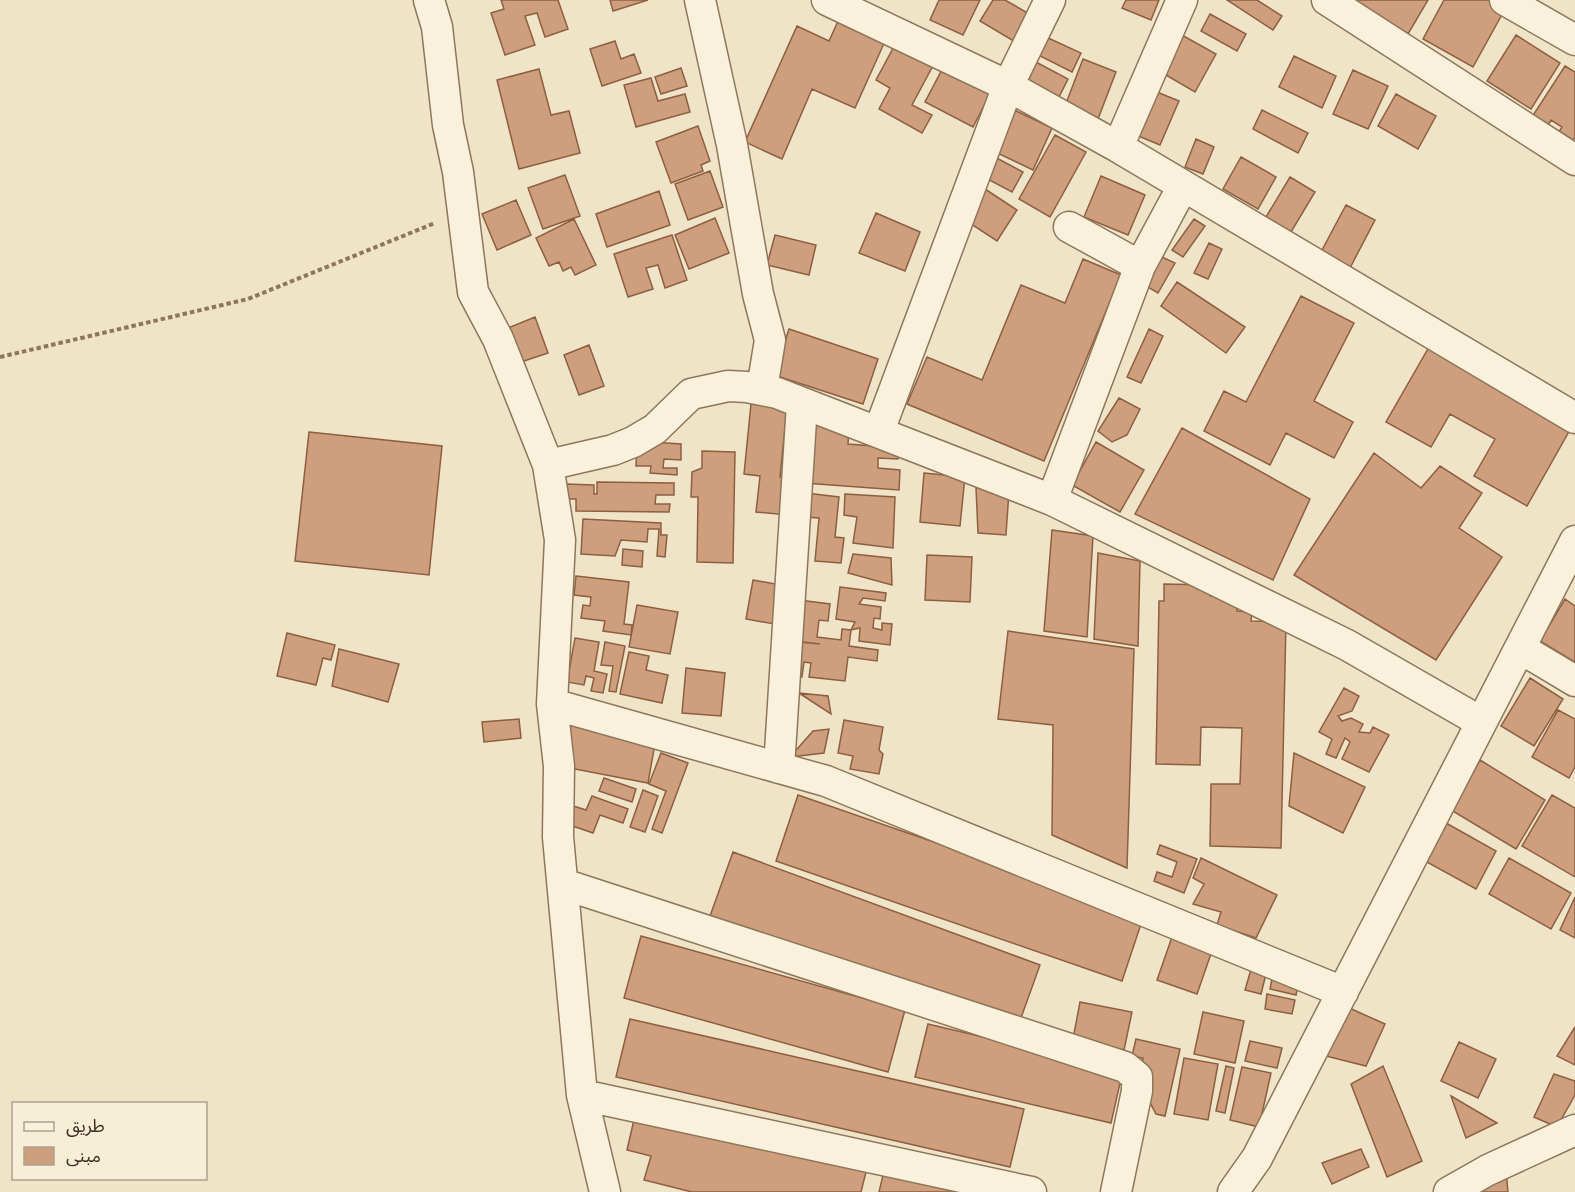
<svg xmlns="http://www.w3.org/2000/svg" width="1575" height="1192" font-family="'PT Serif','Noto Sans Arabic',serif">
  <rect width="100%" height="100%" fill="#f0e4c8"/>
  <path fill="#cf9f7d" stroke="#8d5f41" stroke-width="1.5" d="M501,0H558L568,29L545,37L537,13L525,16L535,45L505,55L491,13L504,9Z
    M610,0H648L613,11Z
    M939,0H980L963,35L930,20Z
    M993,0H1005L1033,16L1017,43L980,21Z
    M1126,0H1159L1151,20L1122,8Z
    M1227,0H1257L1282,16L1273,30Z
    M1348,0H1428L1408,34Z
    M1444,0H1490L1505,9L1473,67L1423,39Z
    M1210,14L1246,34L1237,51L1201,31Z
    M839,19L886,39L855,108L812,89L782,159L745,142L797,26L829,41Z
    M1180,34L1216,54L1195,92L1159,71Z
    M1516,35L1560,63L1531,109L1487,81Z
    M1046,37L1081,53L1072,72L1038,55Z
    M898,39L936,60L912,105L932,115L922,133L879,109L890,88L876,80Z
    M615,41L621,59L634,54L641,73L602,86L590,49Z
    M1294,56L1336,76L1322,108L1279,87Z
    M1083,59L1116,72L1098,119L1065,106Z
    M1034,61L1068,79L1058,99L1024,81Z
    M945,64L993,88L973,127L925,102Z
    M1565,66L1575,72V137L1571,144L1557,135L1562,127L1551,120L1545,130L1530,120Z
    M681,68L687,86L661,94L655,77Z
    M539,69L551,115L569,111L580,153L519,169L497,80Z
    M1353,70L1388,86L1368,129L1333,114Z
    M651,78L658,101L685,94L690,112L636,127L624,85Z
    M1147,88L1179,101L1160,145L1129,132Z
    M1396,94L1436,116L1418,149L1378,126Z
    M1010,108L1052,128L1033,170L991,150Z
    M1262,110L1308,133L1298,153L1253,129Z
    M698,126L710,161L701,165L703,171L671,183L656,142Z
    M1055,135L1086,152L1050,217L1019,199Z
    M1196,139L1214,147L1203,174L1185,167Z
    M991,155L1023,172L1012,192L980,175Z
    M1241,157L1276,177L1258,209L1223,189Z
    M710,171L723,207L688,220L675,184Z
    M565,175L580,216L543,229L528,188Z
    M1101,176L1145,195L1128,235L1084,217Z
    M1290,177L1315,192L1291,232L1266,217Z
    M982,187L1017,210L997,241L962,218Z
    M659,191L670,225L607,247L596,214Z
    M516,200L531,235L497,250L482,214Z
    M1346,205L1375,220L1350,268L1321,252Z
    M876,213L920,232L905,271L859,253Z
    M715,218L729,253L689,269L675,235Z
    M574,219L596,265L575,275L571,267L563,271L559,262L549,266L536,238Z
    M1194,219L1205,226L1183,257L1172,250Z
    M672,235L687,280L665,288L658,265L646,268L653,289L628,297L614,254Z
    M775,235L816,245L809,275L767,265Z
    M1209,243L1222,249L1208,279L1194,273Z
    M1162,257L1175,263L1158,293L1146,286Z
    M1083,259L1121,275L1044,461L907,404L927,357L982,380L1021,285L1065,303Z
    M1177,282L1245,327L1226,353L1161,306Z
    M1301,296L1354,323L1314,401L1353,422L1334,458L1286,433L1270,465L1204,431L1224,391L1246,402Z
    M535,317L548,353L521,362L508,328Z
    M789,329L878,359L863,404L774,375Z
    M1149,329L1163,336L1141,383L1127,377Z
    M589,345L604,386L579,395L564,355Z
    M1429,347L1571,428L1527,506L1474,476L1495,439L1450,414L1431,447L1386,422Z
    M1119,398L1140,409L1127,435L1112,442L1098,431Z
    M751,404L787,408L780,477L792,478L788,515L756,512L760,476L744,474Z
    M809,423L849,427L848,444L899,448L898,459L878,458V468L900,470L899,490L804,483Z
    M1182,428L1310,499L1273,580L1135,514Z
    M309,432L442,446L429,575L295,561Z
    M637,441L681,444V460L664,459L663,468H677V475L650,473L651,466H636Z
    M1096,442L1144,470L1120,512L1072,485Z
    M702,451L735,452L733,563L697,562L698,497H691L692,472L702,468Z
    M1374,453L1421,488L1440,466L1482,493L1459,528L1502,557L1436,660L1294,575Z
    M924,473L965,477L960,526L920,522Z
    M597,482L674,483V495H656L655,504H670L669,512L576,511V499H566V484L594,485V494H597Z
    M976,488L1009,491L1006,535L978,533Z
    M806,493L839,497L835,537L844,538L841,563L815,561L819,518L804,517Z
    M845,494L895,497L893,548L853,543L857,517L844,515Z
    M583,519L661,523V535H667L665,557L657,556L659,529H648L647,542L621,540L615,556L581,554Z
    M1052,530L1093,536L1087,637L1044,631Z
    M623,549L643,551L642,567L622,565Z
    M1098,553L1140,561L1138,646L1094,639Z
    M853,554L891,558L892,585L848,573Z
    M927,555L972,557L970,602L925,600Z
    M576,576L629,582L624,624L632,625L631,635L603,631L605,621L581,618L583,605L590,606L591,597L574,595Z
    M753,580L781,585L774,624L746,619Z
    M1164,584L1210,585V596H1237V611L1252,612L1251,621L1286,622L1281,848L1210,846L1211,784H1240L1242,728L1201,727L1200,765L1156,764L1159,601H1164Z
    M840,587L886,593L885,601L863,598L859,604L881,607L880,619L874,618L873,628L882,630V623L892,624L890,645L859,641L860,628L851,630L855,622L836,619Z
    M1565,599L1575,606V662L1540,641Z
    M799,600L830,604L828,621L819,620L817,637L841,640L842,629L851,630L849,646L878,650L877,661L848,657L845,681L809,677L811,663L804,662L802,677L785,676L789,641L820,644L794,641Z
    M637,605L678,612L670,654L629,647Z
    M1008,631L1134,649L1127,868L1052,835L1053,725L998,719Z
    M287,633L335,645L331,660L323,658L316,685L277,676Z
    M575,638L599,642L594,671L607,674L603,693L591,691L594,678L586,676L584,685L567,682Z
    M605,642L625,646L616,692L609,691L613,666L601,665Z
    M339,649L399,664L388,702L332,686Z
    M629,652L649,656L646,670L668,675L662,703L620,694Z
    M686,668L725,673L721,716L682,713Z
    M1530,678L1563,699L1534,746L1501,726Z
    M1344,688L1359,696L1352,711L1338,716L1342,721L1351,718L1363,724L1359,732L1370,733L1373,727L1389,735L1369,772L1342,759L1350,742L1345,738L1336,758L1326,754L1332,739L1319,732Z
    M799,693L828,696L831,714Z
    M1558,710L1575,719V767L1569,778L1532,757Z
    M519,719L521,738L484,742L482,722Z
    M844,720L883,727L879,750L883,754L879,774L850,769L853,756L838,753Z
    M567,721L656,738L648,783L559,766Z
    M829,729L824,753L790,757L813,731Z
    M661,753L688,763L662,833L652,829L666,791L649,784Z
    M1294,753L1365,787L1343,833L1289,806Z
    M1480,760L1545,800L1516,849L1451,810Z
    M604,778L636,789L632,802L599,791Z
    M643,790L658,796L645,832L630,827Z
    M798,795L1144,915L1122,981L776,861Z
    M1552,795L1575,808V877L1522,846Z
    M592,796L628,809L623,823L600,815L593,833L561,822L567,804L586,810Z
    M1446,823L1496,851L1476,889L1425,861Z
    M1160,845L1197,859L1184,893L1154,881L1157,872L1172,877L1177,862L1157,854Z
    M733,852L1040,965L1017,1029L710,916Z
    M1201,858L1277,895L1256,938L1217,925L1221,912L1193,904L1204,884L1193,878Z
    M1509,858L1571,893L1551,929L1489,894Z
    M1575,897V938L1560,930Z
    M641,936L905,1010L888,1072L624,998Z
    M1172,937L1212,951L1197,994L1157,980Z
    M1252,966L1267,970L1261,994L1245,990Z
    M1273,974L1299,980L1296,995L1270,989Z
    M1267,994L1295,1000L1292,1014L1265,1009Z
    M1080,1002L1132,1012L1124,1050L1073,1039Z
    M1347,1007L1385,1024L1366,1066L1326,1056Z
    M1203,1012L1244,1021L1235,1063L1194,1054Z
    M630,1019L1024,1109L1010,1167L616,1077Z
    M928,1024L1123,1070L1111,1123L915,1077Z
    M1575,1027V1065L1557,1056Z
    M1136,1039L1180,1049L1165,1116L1156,1114L1145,1093L1141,1069L1143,1058L1132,1056Z
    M1250,1041L1282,1048L1277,1068L1245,1061Z
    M1459,1042L1496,1059L1478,1098L1441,1081Z
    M1184,1058L1218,1064L1208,1120L1174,1114Z
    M1226,1066L1234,1068L1225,1113L1216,1111Z
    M1383,1066L1422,1161L1387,1177L1351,1084Z
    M1242,1067L1271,1073L1259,1127L1230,1120Z
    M1554,1074L1575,1081V1095L1557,1127L1534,1117Z
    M1451,1096L1497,1123L1466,1138Z
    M636,1111L867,1168L861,1192H692L644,1180L651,1156L627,1150Z
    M1361,1149L1369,1167L1332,1184L1322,1163Z
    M884,1171L969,1192H879Z
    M1506,1171L1508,1192H1467Z"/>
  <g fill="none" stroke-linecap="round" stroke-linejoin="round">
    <g stroke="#8d765c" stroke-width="33">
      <path id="street" d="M429,0L437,27L448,125L458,172L473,292L498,339L548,465L560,540L552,704L559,766L558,837L582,1095L605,1192
        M700,0L732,145L758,294L770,340L762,389
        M827,0L1008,86L1118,147L1575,418
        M1327,0L1575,160
        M1505,0L1575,40
        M1118,147L1182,0
        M1069,227L1140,266
        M879,431L1008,86L1050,0
        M548,465L613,450L633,442L655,429L691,394L728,386L747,387L777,393L1052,500L1347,645L1481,722
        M1052,500L1140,266L1183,186
        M1520,648L1575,681
        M552,704L826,781L1343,992
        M779,768L802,404
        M563,884L1125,1067L1137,1077V1091L1116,1192
        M582,1095L1031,1192
        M1233,1192L1257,1158L1575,541
        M1449,1192L1488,1170L1575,1130"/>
    </g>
    <path stroke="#8d765c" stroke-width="4" stroke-dasharray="4.5 3" stroke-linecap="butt" d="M0,357L248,299L435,223"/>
    <use href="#street" stroke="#faf1dc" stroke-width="30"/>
  </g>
  <rect x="12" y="1102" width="195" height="78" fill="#f7eed8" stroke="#ada18e" stroke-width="1.5"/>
  <rect x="24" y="1122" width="30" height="9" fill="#faf1dc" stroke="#ada18e" stroke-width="1.5"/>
  <text x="66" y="1132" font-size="18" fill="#3d2e20">طريق</text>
  <rect x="24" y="1147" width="30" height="18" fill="#cf9f7d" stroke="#ada18e" stroke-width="1.5"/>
  <text x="66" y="1162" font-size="18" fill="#3d2e20">مبنى</text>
</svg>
